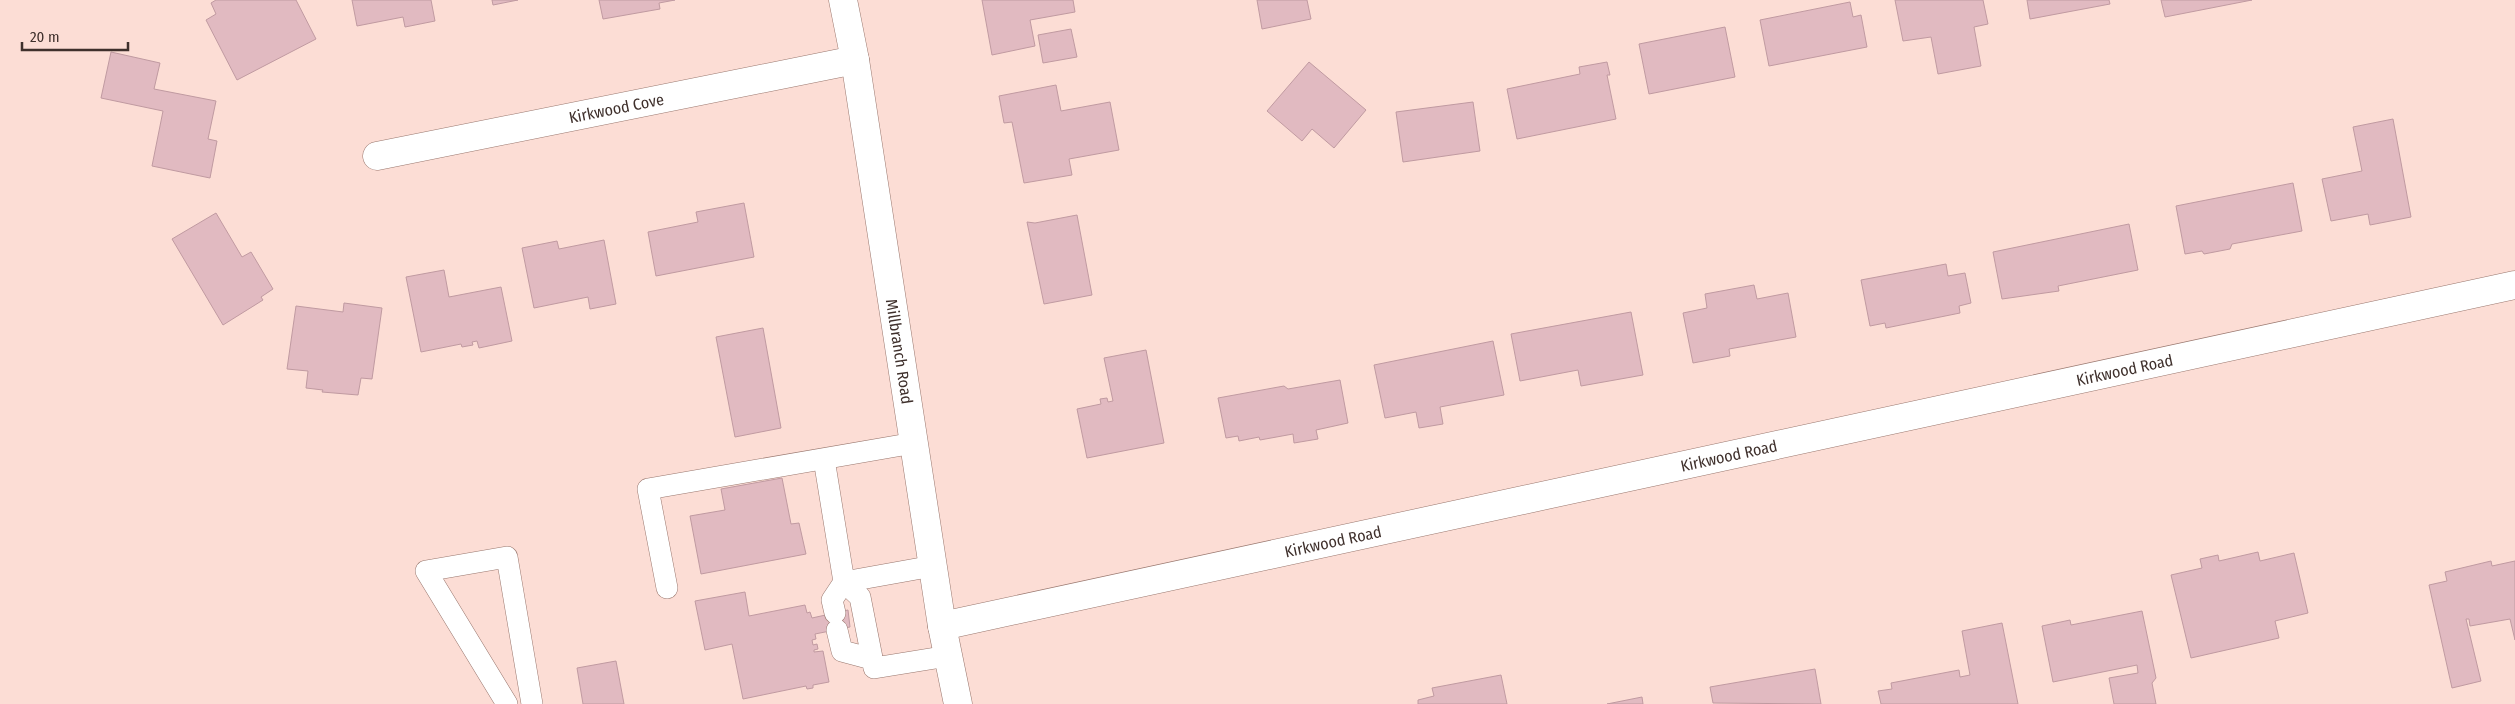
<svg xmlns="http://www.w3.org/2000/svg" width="2515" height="704" font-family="'Fira Sans Condensed',sans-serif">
  <rect width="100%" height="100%" fill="#fcddd5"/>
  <path fill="#e1bac1" stroke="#c09aa1" d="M216,0H296L316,39L237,80L206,20L216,14L211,3Z
    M352,0H431L435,21L405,27L403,17L357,26Z
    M492,0H518L493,5Z
    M599,0H675L659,3L660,9L603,19Z
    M982,0H1073L1075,12L1030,20L1035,46L992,55Z
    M1257,0H1307L1311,19L1262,29Z
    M1895,0H1983L1988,24L1974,27L1981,66L1938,74L1931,37L1903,41Z
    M2027,0H2109L2110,4L2030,19Z
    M2161,0H2252L2165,17Z
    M1850,2L1853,17L1861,15L1867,47L1769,66L1760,20Z
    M1725,27L1735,77L1649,94L1639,44Z
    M1071,29L1077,57L1043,63L1038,35Z
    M111,52L160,63L154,89L216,101L208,139L217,141L210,178L152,166L163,111L101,98Z
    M1309,62L1366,110L1334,148L1312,129L1302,141L1267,111Z
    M1607,62L1610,75H1607L1616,119L1517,139L1507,89L1580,74L1579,67Z
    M1056,85L1061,111L1110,102L1119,150L1069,159L1072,175L1024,183L1012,122L1004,123L999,96Z
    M1473,102L1480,151L1403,162L1396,112Z
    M2393,119L2411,217L2370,225L2368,214L2331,221L2322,179L2362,171L2353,127Z
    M2293,183L2302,231L2232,244L2230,249L2204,254L2202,251L2185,254L2176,206Z
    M744,203L754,257L656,276L648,232L698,222L696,212Z
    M216,213L242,257L251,252L273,289L261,297L263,300L223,325L172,239Z
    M1077,215L1092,295L1044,304L1027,222L1035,223Z
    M2129,224L2138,270L2058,286L2059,291L2002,299L1993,252Z
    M604,240L616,304L590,309L588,297L534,308L522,248L557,241L559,249Z
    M1946,264L1948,276L1965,273L1971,303L1959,306L1960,313L1886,328L1885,323L1870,326L1861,280Z
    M444,270L449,297L501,287L512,341L479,348L477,341L472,342L473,345L462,347L461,344L421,352L406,277Z
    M1754,285L1757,299L1788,293L1796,337L1729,349L1730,356L1693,363L1683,313L1707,308L1705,294Z
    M344,303L382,308L372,379L361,378L358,395L322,392L323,390L306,388L308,371L287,369L296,306L343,312Z
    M1631,312L1643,375L1581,386L1578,370L1520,381L1511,334Z
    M763,328L781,428L735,437L716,337Z
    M1493,341L1504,395L1440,407L1443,424L1419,428L1416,412L1385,418L1374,365Z
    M1146,350L1164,443L1087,458L1077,409L1101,404L1100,399L1107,398L1108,402L1113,401L1104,358Z
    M1340,380L1348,423L1316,430L1318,439L1294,443L1293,434L1260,440L1259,437L1239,441L1238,436L1226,438L1218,398L1284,386L1288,389Z
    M782,478L791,524L799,523L806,554L701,574L690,516L725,510L721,489Z
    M2258,552L2260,561L2294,553L2308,613L2275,621L2279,638L2191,658L2171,575L2202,568L2200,559L2218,555L2219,561Z
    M2491,561L2492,566L2515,561V640L2510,619L2470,626L2469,619H2466L2481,681L2452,688L2429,585L2447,581L2445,572Z
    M745,592L749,616L805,605L807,613L810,612L812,618L848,610L850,627L815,634L816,639L812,640L813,645L817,644L818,649L814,650V652L823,651L829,682L813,685V688L807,689L806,686L743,699L732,644L705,650L695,601Z
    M2142,611L2156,678L2152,683L2156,704H2114L2109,678L2138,673L2137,665L2053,682L2042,626L2070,620L2071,625Z
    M2002,623L2018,704H1881L1878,691L1892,689L1891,683L1959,670L1960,677L1970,675L1962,631Z
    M616,661L624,704H583L577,668Z
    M1815,669L1821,704L1713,703L1710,687Z
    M1501,675L1507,704H1418V700L1434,696L1432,688Z
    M1642,697L1643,704H1607Z"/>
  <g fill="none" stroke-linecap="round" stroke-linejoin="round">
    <g stroke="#99776e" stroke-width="22">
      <path id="service" d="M824,459L844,582L860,597L874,668L948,656
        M667,588L648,489L914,443
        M835,613L832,600L844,582L933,566
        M837,630L842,651L872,659
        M507,704L426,571L507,557L532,704"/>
    </g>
    <g stroke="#99776e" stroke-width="29">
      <g id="minor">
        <path id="s1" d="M377,156L855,60"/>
        <path id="s2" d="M942,626L2515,285"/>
      </g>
    </g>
    <g stroke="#99776e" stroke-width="29">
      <g id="secondary">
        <path id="s3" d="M843,0L855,60L942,626L958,704"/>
      </g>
    </g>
    <use href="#service" stroke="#fff" stroke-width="21"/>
    <use href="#minor" stroke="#fff" stroke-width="28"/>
    <use href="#secondary" stroke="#fff" stroke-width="28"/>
  </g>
  <g text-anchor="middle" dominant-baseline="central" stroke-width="5" stroke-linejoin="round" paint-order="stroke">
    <g font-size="16" fill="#3f302c" stroke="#fcddd5">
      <text stroke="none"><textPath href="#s1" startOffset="244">Kirkwood Cove</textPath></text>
      <text stroke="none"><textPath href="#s3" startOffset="356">Millbranch Road</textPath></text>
      <text stroke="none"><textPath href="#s2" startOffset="1210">Kirkwood Road</textPath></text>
      <text stroke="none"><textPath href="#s2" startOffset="805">Kirkwood Road</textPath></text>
      <text stroke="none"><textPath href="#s2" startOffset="400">Kirkwood Road</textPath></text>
    </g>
  </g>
  <path d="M22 42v8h106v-8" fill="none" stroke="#3f302c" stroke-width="2.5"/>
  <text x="30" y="42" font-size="15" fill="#3f302c" stroke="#fcddd5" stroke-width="4" paint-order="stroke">20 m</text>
</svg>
